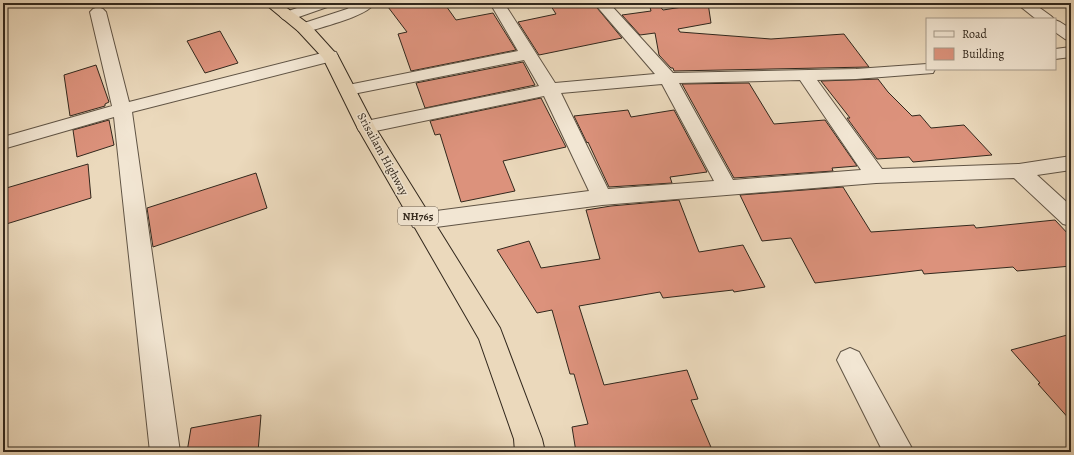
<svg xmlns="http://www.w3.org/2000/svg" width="1074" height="455" font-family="Alegreya,serif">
  <rect width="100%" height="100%" fill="#ebd9bc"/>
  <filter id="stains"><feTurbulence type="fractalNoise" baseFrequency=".005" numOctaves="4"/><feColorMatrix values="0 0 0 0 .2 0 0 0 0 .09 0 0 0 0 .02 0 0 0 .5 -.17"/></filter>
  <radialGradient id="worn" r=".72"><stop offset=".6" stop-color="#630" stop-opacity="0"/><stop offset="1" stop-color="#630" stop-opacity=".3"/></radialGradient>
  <path fill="#dc927c" stroke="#32281d" d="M385,3H444L456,20L493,13L516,50L411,71L398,34L407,32Z
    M549,3H593L622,38L539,55L518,22L556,14Z
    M649,3H657L663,10L708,3L711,23L678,29L680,32L771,39L844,34L869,67L674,71L673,68H671L659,55L655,33L640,35L622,15L651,11Z
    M220,31L238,63L205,73L187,41Z
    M523,62L535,85L425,108L416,83Z
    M96,65L109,102L105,104V106L70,116L64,75Z
    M878,79L888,92L912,116L920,115L931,128L964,125L992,155L913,162L909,157L877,159L847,118H850L821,81Z
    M749,83L774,124L825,120L857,166L832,168L833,171L734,178L682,84Z
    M541,98L566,147L503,161L515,191L461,202L440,134L435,135L430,121Z
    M628,110L631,117L674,110L707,172L670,177L672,183L609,187L588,142L587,143L574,116Z
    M109,120L114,145L77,157L73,130Z
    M88,164L91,198L3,225V189Z
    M256,173L267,208L153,247L147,208Z
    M843,187L871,232L974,225L976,228L1055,220L1071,237V266L1017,271L1013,267L924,274L922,270L815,283L791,238L762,241L740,195Z
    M679,200L699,252L743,245L765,287L734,292L733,290L663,298L660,292L579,306L604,385L687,370L698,399L691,400L713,452H576L572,427L588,424L574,374H570L552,310L537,313L497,250L529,241L541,268L600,259L586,210L611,206Z
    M1071,334V421L1038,384L1040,383L1011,350Z
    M261,415L258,452H187L191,428Z"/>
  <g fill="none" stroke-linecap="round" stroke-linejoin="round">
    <g stroke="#605445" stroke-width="2">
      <path id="minor" d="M311,3H332L330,6L293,19L288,21L283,19L280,16L283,13Z
        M357,3H375C367,16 325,26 310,31L304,33L298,31L296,28L298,25L347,9Z
        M490,3H504L555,83L655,74L594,3H609L673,73L856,69L927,64V69H935L933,73L856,79L817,80L882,169L1019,164L1071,156V170L1037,175L1071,206V226L1063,224L1014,178L876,183L602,205L421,229L413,227L410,221L413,215L421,213L589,191L544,96L366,133L359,131L357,127L359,123L366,121L539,86L524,60L348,95L342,94L339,90L342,86L348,85L518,51ZM800,80L861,170L733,180L679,83ZM662,84L714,181L608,189L561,93Z
        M1016,3H1033L1051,16L1054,19H1036Z
        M98,7L103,9L106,12L129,102L330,51L336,52L338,56L336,60L132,112L180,452H150L114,117L3,149V137L112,106L90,12L93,9Z
        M1055,20L1060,22L1071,29V41L1065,39L1055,32Z
        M1071,47V57L1055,59V49Z
        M850,348L859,352L914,452H883L837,360L841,352Z"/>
    </g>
    <g stroke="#32281d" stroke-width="2">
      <path id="highway" d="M264,3H280L310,25L338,56L375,127L500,328L542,439L545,452H515L514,439L479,339L357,127L323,58L298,31Z"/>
    </g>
    <use href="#minor" fill="#f2e6d3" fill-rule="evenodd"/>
    <use href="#highway" fill="#ebd9bc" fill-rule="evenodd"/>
  </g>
  <g text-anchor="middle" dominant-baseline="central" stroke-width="3" stroke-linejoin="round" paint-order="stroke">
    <rect fill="#f2e6d3" stroke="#6c6154" stroke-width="1" x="398" y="207" width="40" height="18" rx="3"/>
    <g font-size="11" font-weight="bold" fill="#32281d">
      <text x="418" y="216">NH765</text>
    </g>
    <g font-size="12" fill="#32281d" stroke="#f2e6d3">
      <text transform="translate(383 154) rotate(61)">Srisailam Highway</text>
    </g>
  </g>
  <rect width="1074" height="455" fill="none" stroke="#ebd9bc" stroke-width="16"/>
  <rect x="4" y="4" width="1066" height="447" fill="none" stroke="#32281d" stroke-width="2"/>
  <rect x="8" y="8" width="1058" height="439" fill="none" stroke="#32281d"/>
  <rect x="926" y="18" width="130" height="52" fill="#f2e6d3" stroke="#a59a8a"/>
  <rect x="934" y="31" width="20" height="6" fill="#f2e6d3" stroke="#a59a8a"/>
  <text x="962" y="38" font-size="12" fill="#32281d">Road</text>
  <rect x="934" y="48" width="20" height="12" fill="#dc927c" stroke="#a59a8a"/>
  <text x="962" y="58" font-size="12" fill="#32281d">Building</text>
  <rect width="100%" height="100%" filter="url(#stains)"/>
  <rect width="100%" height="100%" fill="url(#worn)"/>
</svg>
